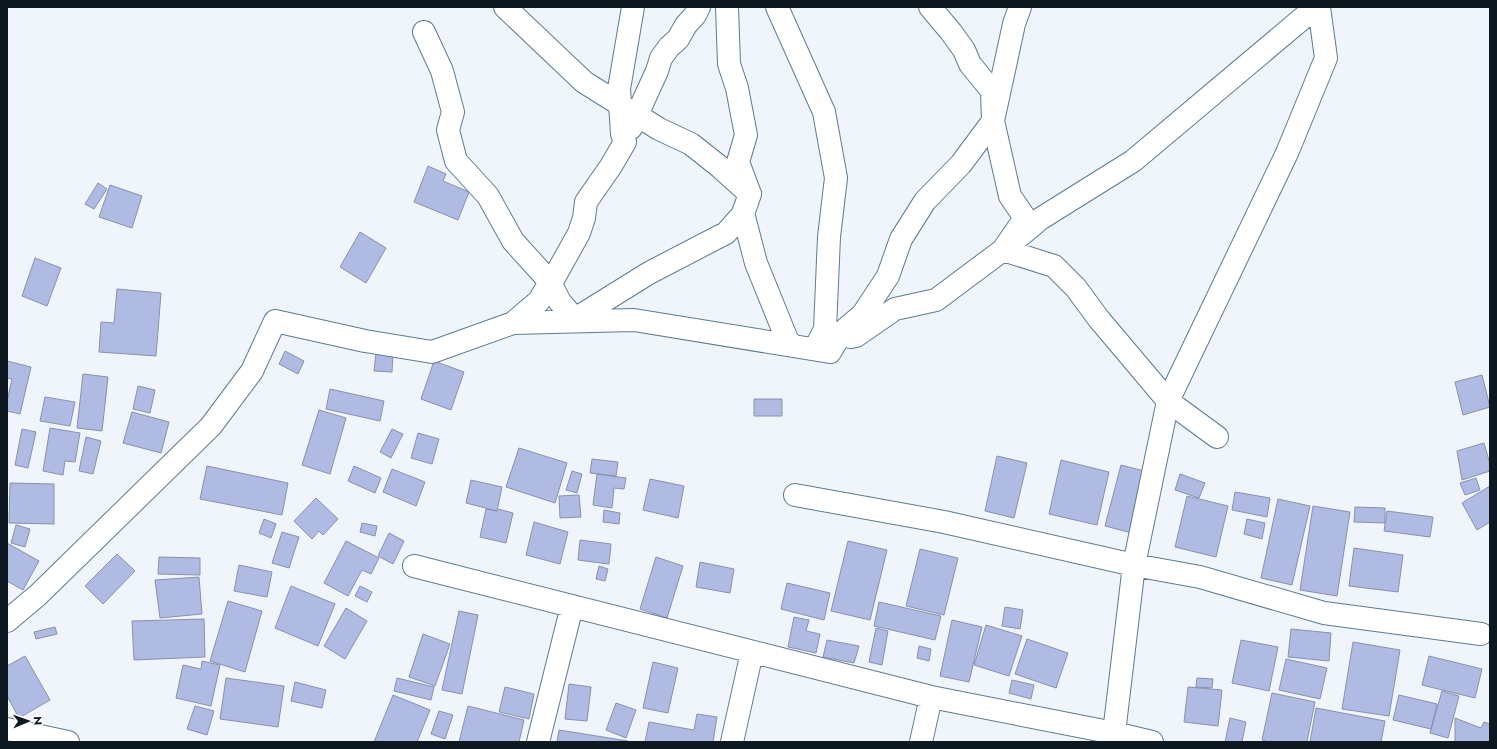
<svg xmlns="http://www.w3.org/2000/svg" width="1497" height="749" font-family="Jost,sans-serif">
  <rect width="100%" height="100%" fill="#eff5fa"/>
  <path fill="#b0bbe3" stroke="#8890af" d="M428,166L446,174L443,181L469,192L458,220L414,202Z
    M98,183L107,189L94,209L85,204Z
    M110,185L142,196L132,228L99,217Z
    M360,232L386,248L366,283L340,267Z
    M35,258L61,268L47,306L22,296Z
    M117,289L161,293L156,356L99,352L101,322L114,323Z
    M285,351L304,361L298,374L279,364Z
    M376,353L393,355L392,372L374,371Z
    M7,361L31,367L20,414L7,411V401L12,379L7,378Z
    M434,361L464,372L451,410L421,399Z
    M83,374L108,377L102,431L77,428Z
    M1482,375L1490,407L1463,415L1455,382Z
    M138,386L155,390L150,413L133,409Z
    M330,389L384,401L380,421L326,409Z
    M45,397L75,402L70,426L40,421Z
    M754,399H782V416H754Z
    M319,410L346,418L330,474L302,465Z
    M132,412L169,422L161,453L123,443Z
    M50,428L80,433L75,462L65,461L63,475L43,471Z
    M22,429L36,432L28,468L15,465Z
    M392,429L403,434L391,458L380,452Z
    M418,433L439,439L432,464L411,458Z
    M86,437L101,441L93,474L79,471Z
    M1484,443L1490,464V471L1462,480L1457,451Z
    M519,448L567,463L555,503L506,487Z
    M997,456L1027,463L1014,518L985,511Z
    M592,459L618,462L616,476L590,473Z
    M1061,460L1109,472L1097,525L1049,514Z
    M1121,465L1148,472L1132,533L1105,526Z
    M207,466L288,483L282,515L200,499Z
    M354,466L381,478L375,493L348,481Z
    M392,469L425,482L416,506L383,492Z
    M572,471L582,474L577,493L566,490Z
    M597,474L626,478L624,489L614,488L612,508L593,505Z
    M1180,474L1205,483L1199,498L1175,490Z
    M1476,478L1480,490L1465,495L1460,483Z
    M650,479L684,486L678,518L643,510Z
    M471,480L502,487L497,511L466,503Z
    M10,483L54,484V524L9,523Z
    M1490,486V522L1477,530L1462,503Z
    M1235,492L1270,498L1267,517L1232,510Z
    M579,495L581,517L560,518L559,496Z
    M1187,496L1228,506L1216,557L1175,547Z
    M316,498L338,519L323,535L319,531L312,539L294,521Z
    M1278,499L1310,506L1292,585L1261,578Z
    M1313,506L1350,512L1337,596L1300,590Z
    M1355,507L1385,508V523L1354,522Z
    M486,509L497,511L498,509L513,513L506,543L480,537Z
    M604,510L620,513L619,524L603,522Z
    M1387,511L1433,517L1430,537L1384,531Z
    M264,519L276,524L271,538L259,533Z
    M1247,519L1265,523L1262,539L1244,534Z
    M534,522L568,532L560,564L526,555Z
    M362,523L377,526L375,536L360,532Z
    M16,525L30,529L25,547L11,543Z
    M282,532L299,537L289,568L272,563Z
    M389,533L404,541L393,564L378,556Z
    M580,540L611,544L609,564L578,560Z
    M346,541L379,558L371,574L362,570L348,596L324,583Z
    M848,541L887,550L870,620L831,611Z
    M7,543L39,561L23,590L7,581Z
    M1354,548L1403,555L1398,592L1349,586Z
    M920,549L958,558L944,615L906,606Z
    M117,554L135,571L103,604L85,586Z
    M159,557L200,558V575L158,574Z
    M656,557L683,566L667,618L640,609Z
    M700,562L734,569L730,593L696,587Z
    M239,565L272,572L267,597L234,591Z
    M599,566L608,569L605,581L596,579Z
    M199,577L202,614L160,618L155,580Z
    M787,583L830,593L824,620L781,609Z
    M291,586L335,604L318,646L275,628Z
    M360,586L372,592L367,602L355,596Z
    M228,601L262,611L245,672L210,661Z
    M879,602L941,616L935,640L874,626Z
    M1005,607L1023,610L1020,629L1002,626Z
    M346,608L367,621L345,659L324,646Z
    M459,611L478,615L462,694L442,690Z
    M794,617L809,620L806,631L820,634L816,653L788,647Z
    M204,619L205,657L134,660L132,621Z
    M952,620L982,627L969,682L940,676Z
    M986,625L1022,636L1009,676L974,665Z
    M55,627L57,634L36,639L34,632Z
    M876,628L888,631L882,665L869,662Z
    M1291,629L1331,633L1329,661L1288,657Z
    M423,634L450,644L435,686L409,677Z
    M1027,639L1068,653L1056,688L1015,674Z
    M827,640L859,646L854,663L823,657Z
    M1241,640L1278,647L1269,691L1232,683Z
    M1353,642L1400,650L1389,716L1342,709Z
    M919,646L931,649L929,661L917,658Z
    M25,656L50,700L19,718L7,696V666Z
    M1429,656L1482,669L1475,698L1422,685Z
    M1286,659L1327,668L1320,699L1279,690Z
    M202,661L220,665L211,706L176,698L183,665L201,669Z
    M653,662L678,668L668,713L643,708Z
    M226,678L284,686L278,727L220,719Z
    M397,678L434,687L431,700L394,691Z
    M1197,678L1213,679L1212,688L1196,687Z
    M1012,680L1034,685L1031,699L1009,693Z
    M295,682L326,690L322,708L291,701Z
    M569,684L591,687L587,721L565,719Z
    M505,687L534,694L529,719L499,712Z
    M1188,687L1222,690L1218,726L1184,722Z
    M1442,691L1459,696L1448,738L1430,733Z
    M1272,693L1315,702L1307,742H1269L1262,740Z
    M393,695L430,710L417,742H374Z
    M1399,695L1437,704L1431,729L1393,720Z
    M616,703L636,710L626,738L606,730Z
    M195,706L214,711L207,735L187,729Z
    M468,706L524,720L519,742H459Z
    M1316,708L1385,721L1381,742H1310Z
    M439,711L453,715L445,739L431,734Z
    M697,714L717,717L713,742H645L649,722L694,730Z
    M1230,718L1246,722L1242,742H1225Z
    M1455,718L1481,728L1484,722L1490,724V742H1455Z
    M559,730L628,741L627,742H557Z"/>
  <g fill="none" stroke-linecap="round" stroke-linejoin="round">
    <g stroke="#5f7b91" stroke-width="24">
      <path id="street" d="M505,7L584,82L659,129L691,144L720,167L750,194L743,213L756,263L788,342L794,346
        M777,7L824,112L836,178L829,237L825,329L815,349
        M930,7L951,32L964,50L970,64L992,91L993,121L1010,196L1025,218L1003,250L1054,266L1076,288L1098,318L1168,401L1217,437
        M424,32L442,71L453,112L448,130L456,161L488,196L513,241L550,282L560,302L575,319L649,273L726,233L743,214L750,194L738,162L746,135L737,88L729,64L727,7
        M631,128L657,71L661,58L669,47L678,39L686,25L695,15L699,7
        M513,323L539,301L550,282L554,278L579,233L584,218L586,202L611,166L625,142L622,134L619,89L633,7
        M851,337L856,336L895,309L936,300L1003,250L1040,219L1133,161L1316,7
        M795,495L944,522L1134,565L1200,577L1324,613L1481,634
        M414,566L931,697L1114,733L1152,742
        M7,621L38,595L211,426L252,371L275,321L365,341L432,352L513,323L634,320L830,352L842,332L863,314L888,276L901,239L925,201L961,164L993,121L1014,24L1020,7
        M7,729L68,742
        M1114,733L1134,565L1168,401L1287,153L1326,58L1319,7
        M538,742L572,606
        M732,742L752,652
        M921,742L931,697"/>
    </g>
    <use href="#street" stroke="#fff" stroke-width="22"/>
  </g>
  <rect width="1497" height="749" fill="none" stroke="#0d1820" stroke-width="16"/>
  <g transform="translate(28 721) rotate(88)" stroke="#ffffff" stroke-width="3" paint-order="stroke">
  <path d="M0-3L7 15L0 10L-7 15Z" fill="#0d1820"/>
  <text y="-6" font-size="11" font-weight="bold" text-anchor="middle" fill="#0d1820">N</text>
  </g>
</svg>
